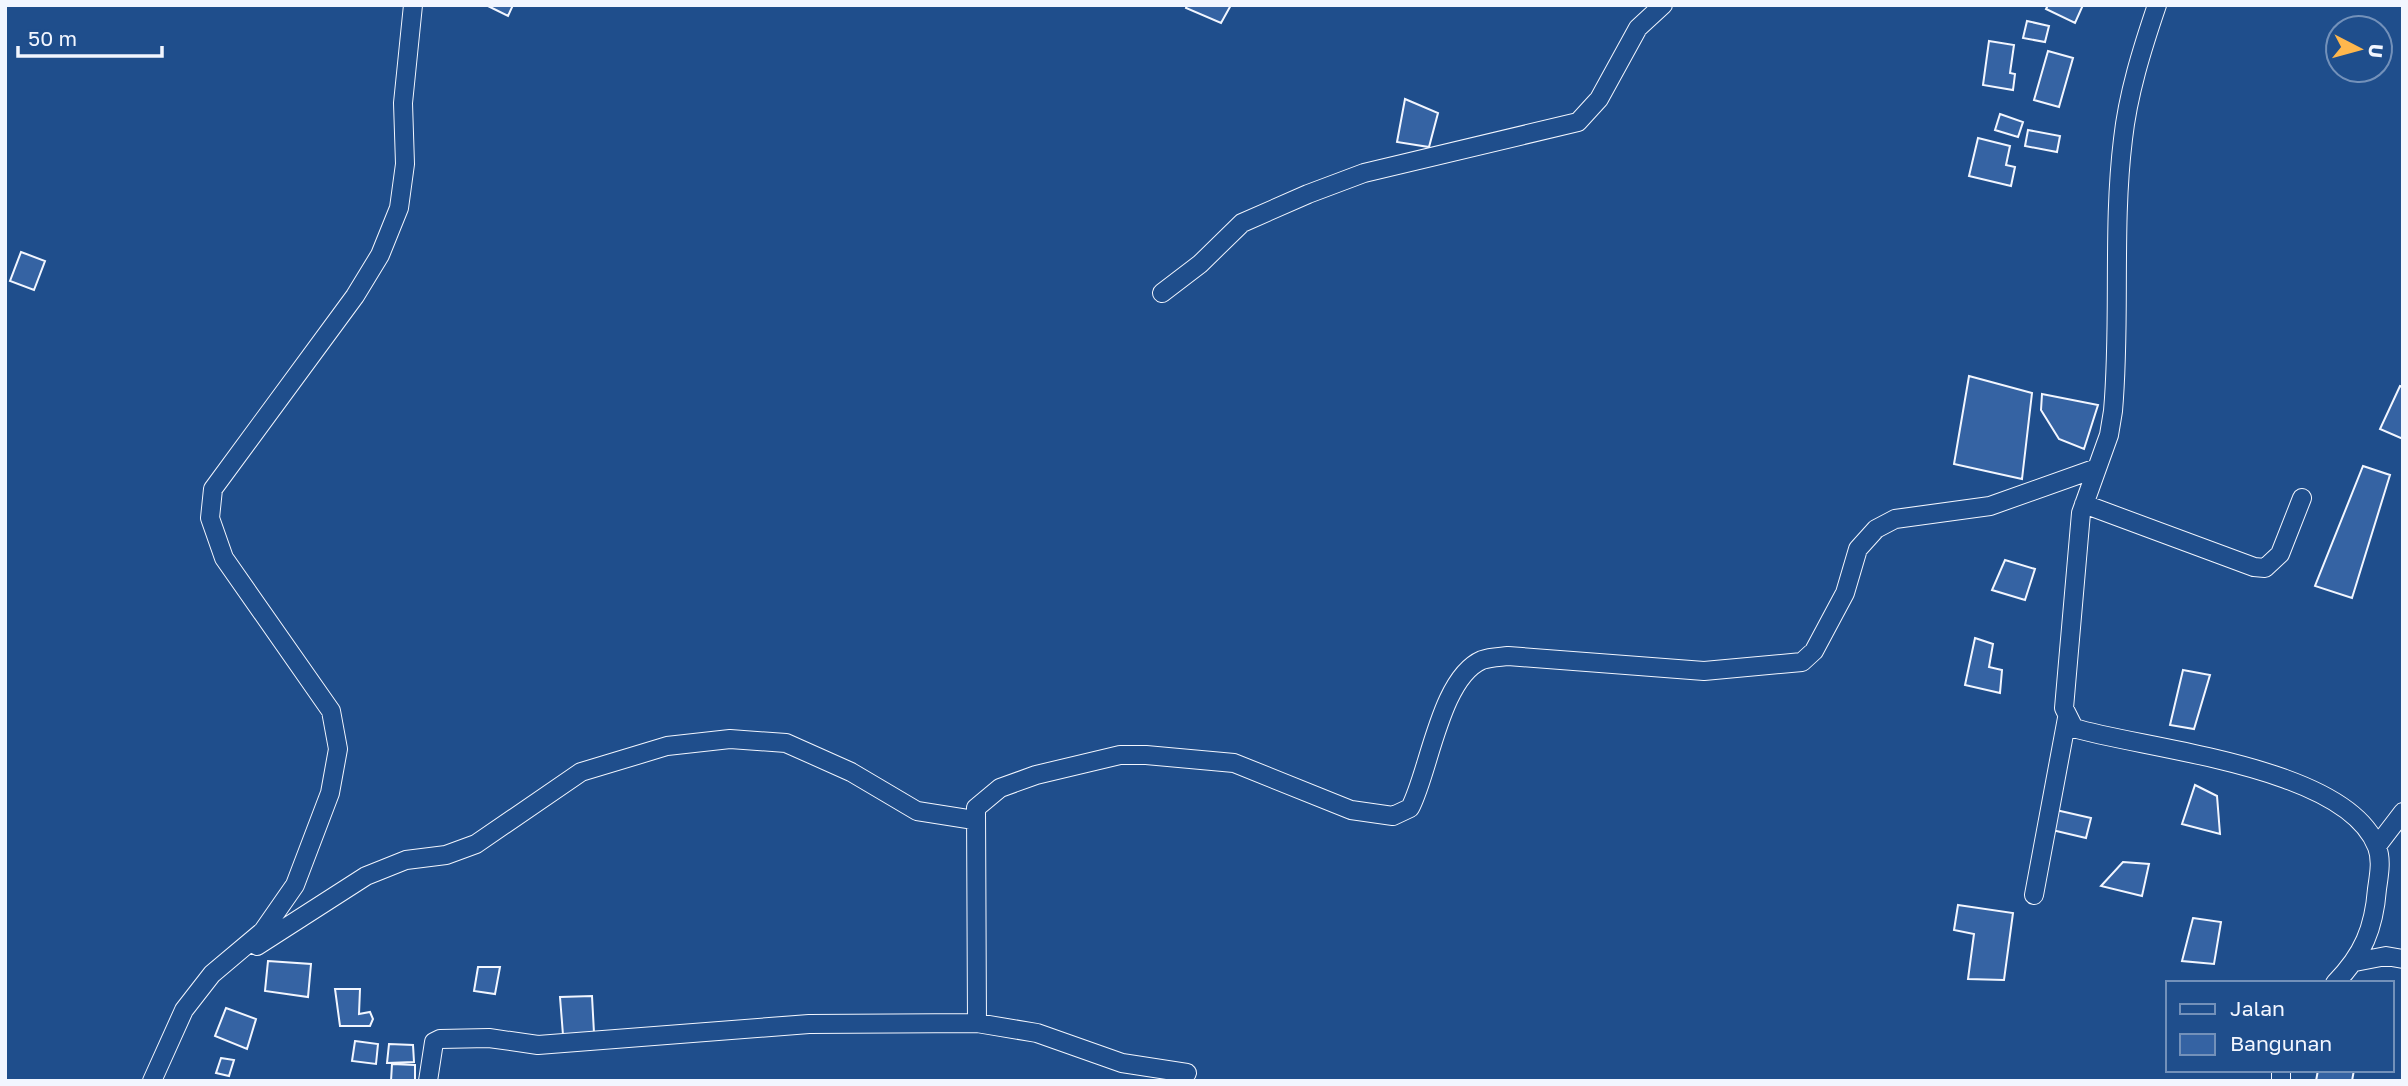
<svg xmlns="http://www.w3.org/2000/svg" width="2408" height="1086" font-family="'Golos Text',sans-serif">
  <rect width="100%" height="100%" fill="#1f4e8c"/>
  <path fill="#3563a3" stroke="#f2f6ff" stroke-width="2" d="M486,5H513L508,16Z
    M1187,5H1231L1221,23L1186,8Z
    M2048,5H2083L2075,23L2046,9Z
    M2027,21L2049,26L2045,42L2023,38Z
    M1989,41L2014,45L2010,73L2015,74L2013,90L1983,85Z
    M2048,51L2073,58L2059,107L2034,100Z
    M1405,99L1438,113L1429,147L1397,142Z
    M2000,114L2023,122L2018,137L1995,130Z
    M2028,130L2060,136L2057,152L2025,146Z
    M1978,138L2010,146L2006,165L2015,167L2011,186L1969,176Z
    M21,252L45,261L34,290L10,281Z
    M1969,376L2032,393L2022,479L1954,464Z
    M2400,386L2403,387V439L2380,429Z
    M2042,394L2098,405L2084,449L2059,439L2041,410Z
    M2363,466L2390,475L2352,598L2315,586Z
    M2005,560L2035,569L2025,600L1992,590Z
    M1975,638L1993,644L1989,667L2002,670L2000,693L1965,685Z
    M2183,670L2210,675L2194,729L2170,725Z
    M2195,785L2217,796L2220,834L2182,824Z
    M2056,810L2091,818L2086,838L2052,830Z
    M2123,862L2149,864L2142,896L2101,886Z
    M1958,905L2013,913L2004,980L1968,979L1974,934L1954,930Z
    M2193,918L2221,922L2214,964L2182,961Z
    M268,961L311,964L308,997L265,991Z
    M478,967H500L495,994L474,991Z
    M335,989H360L359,1014L370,1012L373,1019L370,1026H340Z
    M592,996L594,1033L563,1035L560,997Z
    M226,1008L256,1019L247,1049L215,1036Z
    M355,1041L378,1044L376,1064L352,1061Z
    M389,1044L413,1045L414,1062L387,1063Z
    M221,1058L234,1060L229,1076L216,1073Z
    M392,1064L415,1065V1081H391Z
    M2318,1070H2354L2352,1081H2316Z"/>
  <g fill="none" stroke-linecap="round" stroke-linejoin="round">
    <g stroke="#f2f6ff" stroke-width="20">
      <path id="street" d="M2157,5C2142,49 2128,94 2123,139C2112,229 2121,321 2113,411L2109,435L2081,513L2064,708L2074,728C2148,750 2346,766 2377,847C2382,860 2379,875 2377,889C2374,928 2363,955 2335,983
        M1162,293L1200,264L1242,223L1308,194L1364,173L1578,122L1599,99L1638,28L1663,5
        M2084,504L2254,567L2265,568L2280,554L2302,498
        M2377,846L2403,812
        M2034,895L2067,718
        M257,946L366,876L406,860L446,855L476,844L581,772L667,746L730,739L786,743L851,772L917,811L974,820
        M2355,962L2386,956L2403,959
        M977,1023L976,808L1000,788L1036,775L1120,755H1146L1234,763L1351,810L1393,816L1410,808C1429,773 1440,678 1482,660C1490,657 1500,657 1508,656L1704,671L1802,662L1814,651L1845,593L1858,549L1876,529L1895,519L1990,506L2097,468
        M152,1081L184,1010L212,974L263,931L295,885L330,793L338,749L331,711L224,558L210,518L213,489L355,296L380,255L399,208L405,164L403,103L413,5
        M428,1081L434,1042L440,1039L489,1038L538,1045L809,1024L977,1023L1037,1033L1122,1063L1187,1073
        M2281,1081V1070"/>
    </g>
    <use href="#street" stroke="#1f4e8c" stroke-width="18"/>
  </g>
  <rect width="2408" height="1086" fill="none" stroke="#f2f6ff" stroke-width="14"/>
  <rect x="2166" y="981" width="228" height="91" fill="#1f4e8c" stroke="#7391ba" stroke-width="2"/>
  <rect x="2180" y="1004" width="35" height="10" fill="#1f4e8c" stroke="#7391ba" stroke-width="2"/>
  <text x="2230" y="1016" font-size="21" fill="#f2f6ff">Jalan</text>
  <rect x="2180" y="1034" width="35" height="21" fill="#3563a3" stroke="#7391ba" stroke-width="2"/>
  <text x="2230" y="1051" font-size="21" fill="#f2f6ff">Bangunan</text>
  <g transform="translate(2359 49) rotate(96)"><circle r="33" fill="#1f4e8c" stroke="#7391ba" stroke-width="2"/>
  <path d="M0-5L12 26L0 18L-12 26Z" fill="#ffb74d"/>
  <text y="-10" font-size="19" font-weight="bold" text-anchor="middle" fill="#f2f6ff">U</text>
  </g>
  <path d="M18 46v10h144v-10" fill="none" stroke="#f2f6ff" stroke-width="3.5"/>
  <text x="28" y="46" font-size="21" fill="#f2f6ff" stroke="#1f4e8c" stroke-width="5" paint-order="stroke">50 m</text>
</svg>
